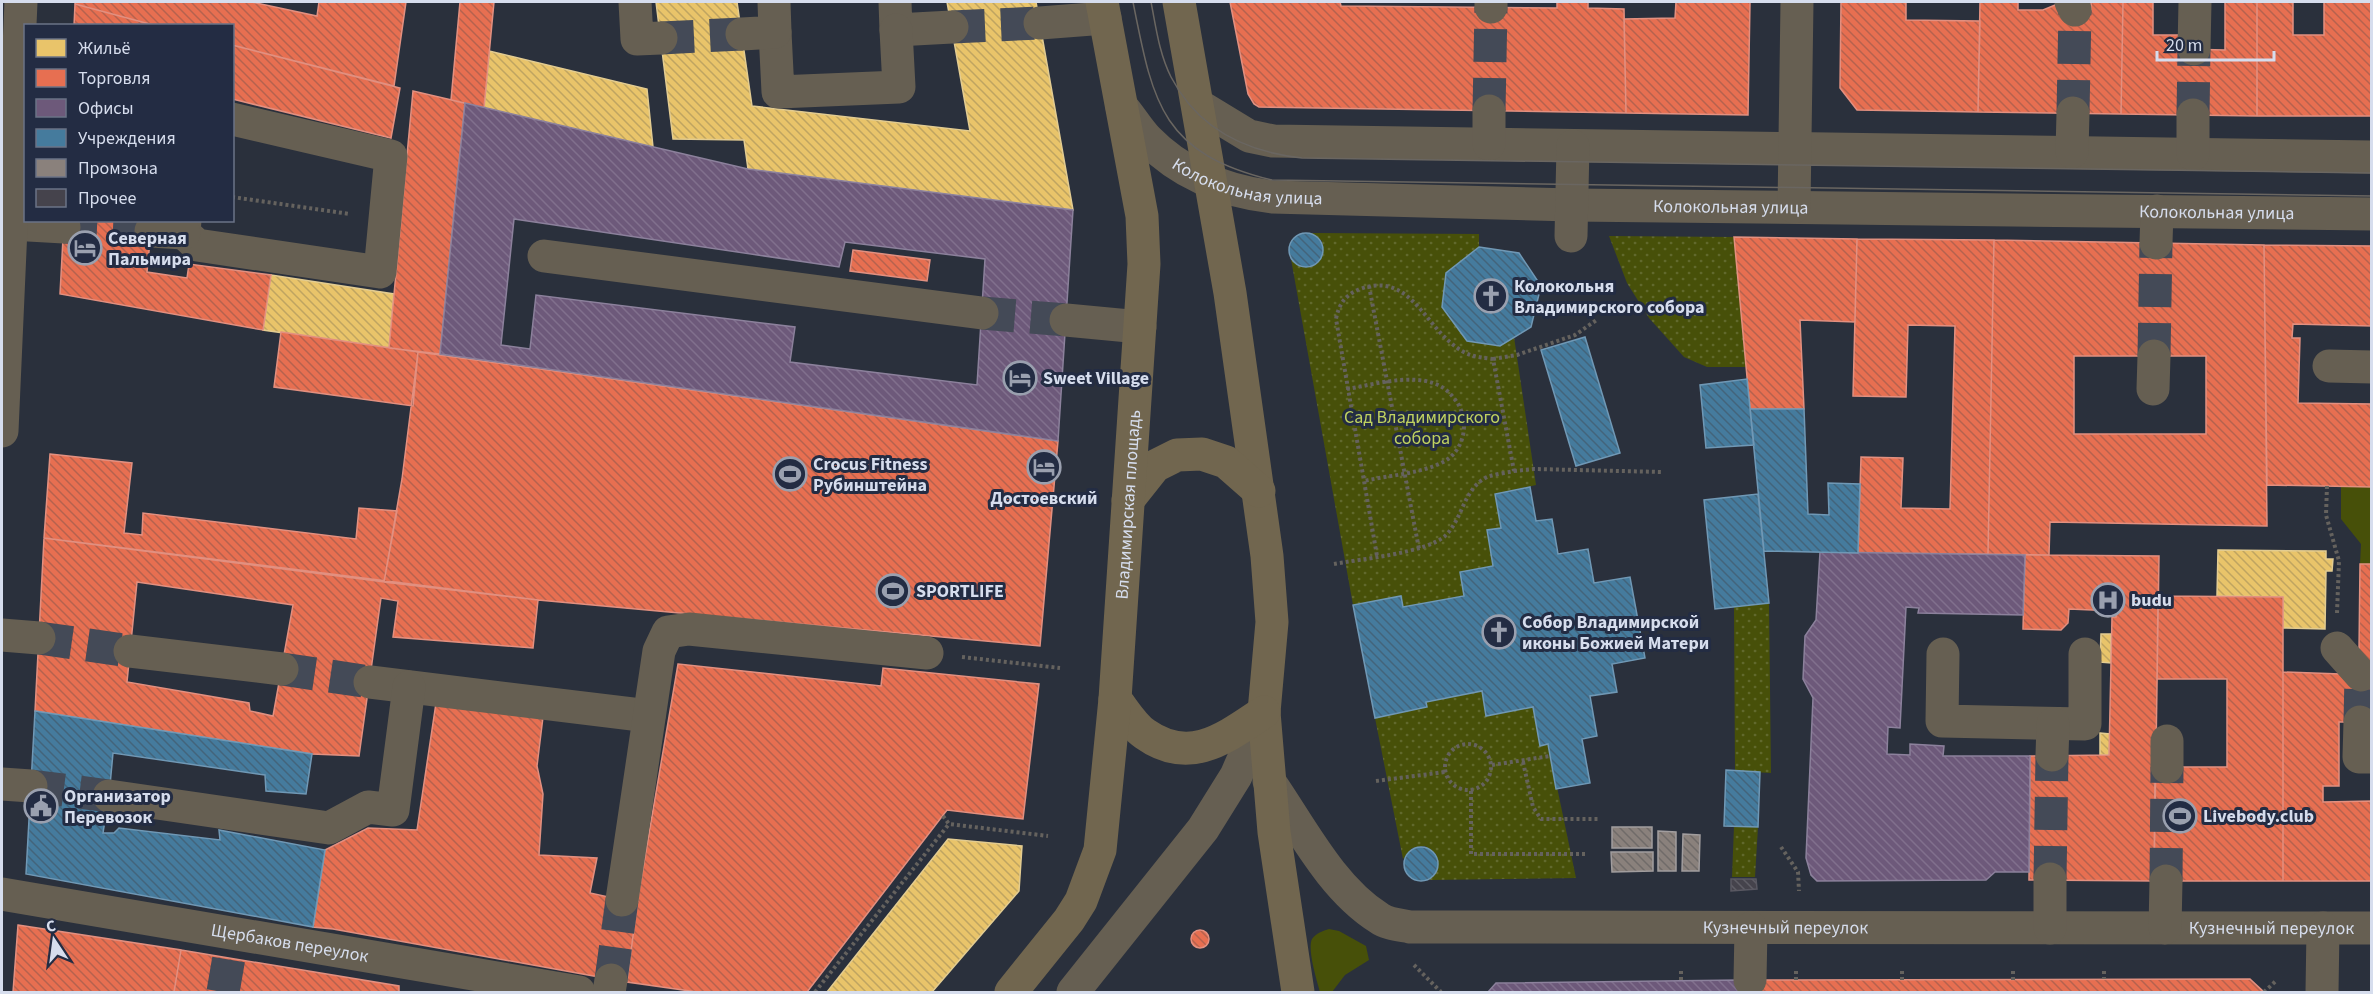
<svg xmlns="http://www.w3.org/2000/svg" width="2373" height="994" font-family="'Source Sans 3',sans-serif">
  <defs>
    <pattern id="park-dots" width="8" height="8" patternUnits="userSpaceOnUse" patternTransform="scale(1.5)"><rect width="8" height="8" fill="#475009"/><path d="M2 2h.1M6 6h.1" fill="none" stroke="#61692d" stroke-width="1.8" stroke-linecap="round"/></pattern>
    <pattern id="homes-back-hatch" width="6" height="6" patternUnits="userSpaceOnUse" patternTransform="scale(1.5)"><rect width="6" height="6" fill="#e9c46a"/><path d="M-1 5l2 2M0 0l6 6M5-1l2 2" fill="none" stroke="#bfa461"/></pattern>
    <pattern id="shops-back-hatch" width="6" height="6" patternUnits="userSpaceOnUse" patternTransform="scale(1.5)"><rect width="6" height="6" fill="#e76f51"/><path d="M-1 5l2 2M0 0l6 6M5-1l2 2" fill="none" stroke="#b5624e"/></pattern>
    <pattern id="offices-back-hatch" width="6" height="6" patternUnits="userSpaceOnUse" patternTransform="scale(1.5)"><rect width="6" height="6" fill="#6d597a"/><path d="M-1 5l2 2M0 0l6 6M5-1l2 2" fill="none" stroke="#81708d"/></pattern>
    <pattern id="public-back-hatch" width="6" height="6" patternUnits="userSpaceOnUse" patternTransform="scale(1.5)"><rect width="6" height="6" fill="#457b9d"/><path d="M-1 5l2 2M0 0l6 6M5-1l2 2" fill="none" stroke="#43647b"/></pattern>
    <pattern id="industry-back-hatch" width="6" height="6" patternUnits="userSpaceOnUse" patternTransform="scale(1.5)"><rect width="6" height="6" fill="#8a817c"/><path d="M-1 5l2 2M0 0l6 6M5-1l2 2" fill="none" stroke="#706b69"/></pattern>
    <pattern id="building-back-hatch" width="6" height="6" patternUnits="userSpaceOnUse" patternTransform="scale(1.5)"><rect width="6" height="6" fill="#45434c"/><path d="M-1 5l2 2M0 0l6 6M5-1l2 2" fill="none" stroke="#5f5e66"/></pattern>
  </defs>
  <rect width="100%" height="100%" fill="#2a303c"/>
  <path fill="#475009" d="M2341,486L2371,487V564H2360L2361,544L2341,519Z
    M1329,929L1339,931L1366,946L1369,960L1345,975L1332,992H1320C1317,981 1307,949 1312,939C1316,933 1323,931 1329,929Z"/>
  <path fill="url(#park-dots)" d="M1311,233L1479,234V247L1446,273L1442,307L1467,341L1500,346L1514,337L1536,485L1495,494L1501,528L1487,531L1493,566L1460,572L1464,596L1403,607L1401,596L1353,605L1291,259L1302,267L1315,265L1323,255L1322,241Z
    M1609,236L1734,237L1746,367H1707L1684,357L1649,318L1627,283Z
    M1769,603L1771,773L1735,771L1734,607Z
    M1482,691L1487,716L1533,707L1540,745L1548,744L1576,878L1429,880L1438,868L1436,854L1425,846L1412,848L1403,859L1375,718L1427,707L1426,702Z
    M1734,826L1758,827L1755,877H1732Z"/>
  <path fill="url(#homes-back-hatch)" stroke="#e3cc91" stroke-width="1.5" d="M656,2H737L752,106L970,131L947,2H1036L1073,210L748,169L744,140L673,139Z
    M489,51L647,89L653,147L484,108Z
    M271,275L394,294L389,348L263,330Z
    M2218,550L2326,551V559H2333L2332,571H2326L2325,629L2283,628V597L2217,596Z
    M2101,634H2111V663L2100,662Z
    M2100,733L2110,734L2109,755H2100Z
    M948,839L1022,846L1019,891L932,992H827Z"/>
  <path fill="url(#shops-back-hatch)" stroke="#e29080" stroke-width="1.5" fill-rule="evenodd" d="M76,2H252L317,16L319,2H406L394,86L232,45V26H157L75,4Z
    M460,2H494L484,108L451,100Z
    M1230,2H1340L1341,6L1557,8V2H1588V8L1624,9L1626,113L1259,107L1254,104L1248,94Z
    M1676,2H1750L1748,115L1626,113L1624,19L1675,18Z
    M1841,2H1906V20L1980,21L1978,112L1857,110L1840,88Z
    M1980,2H2018V10H2043L2055,5L2091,10V2H2123L2121,114L1978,112Z
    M2123,2H2153V35H2184V49L2225,50V2H2257V116L2121,114Z
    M2257,2H2293V35H2324V2H2372V116H2257Z
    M75,4L157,26H74Z
    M232,45L400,88L391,138L232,99Z
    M413,91L465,103L440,354L389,348Z
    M64,220H152L147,272L187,278L189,264L271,275L263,330L60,294Z
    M1734,237L1857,239L1855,322L1800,320L1804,409H1750Z
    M1857,239L1994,240L1988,554L1858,553L1861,457L1903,458L1901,508L1950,509L1955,326L1908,325L1906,397L1853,396Z
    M1994,240L2264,245L2267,526L2050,522L2049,555L1988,554ZM2074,356H2206V434H2074Z
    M2264,245L2372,246V326L2293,324L2292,338H2300L2298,403L2372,404V487L2267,485Z
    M853,250L930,260L927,281L850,271Z
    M281,332L418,352L413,406L274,387Z
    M418,352L1058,441L1040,646L538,600L384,582L402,479Z
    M50,454L132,463L124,533L142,535L143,513L356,539L359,508L397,511L384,582L44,538Z
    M44,538L538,600L533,648L393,637L398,601L381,598L359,756L312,754L35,711ZM137,582L293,605L273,716L250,711L249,703L127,682Z
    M2025,555L2159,556L2154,881L2029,880L2030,756L2109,755L2112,617H2116V611L2069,609L2068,623L2061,630L2023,629Z
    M2360,564H2372V722H2339V786H2323V802L2372,801V881H2283V672L2368,675L2359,651Z
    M2158,596L2283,597V881H2154L2155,767H2227V679H2157Z
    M678,664L881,686L883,668L1039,684L1023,819L947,810L807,992H697L627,982L638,898Z
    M436,703L543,717L537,766L543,794L539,855L597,858L590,893L622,900L638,898L627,982L333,929L313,927L325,850L368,828L417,830Z
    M18,925L181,950L174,992H13Z
    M1191 939a9 9 0 1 1 18 0a9 9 0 1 1-18 0Z
    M181,950L399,986V992H174Z
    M2250,979L2264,992H1740L1739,980Z"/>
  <path fill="url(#offices-back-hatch)" stroke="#8c819c" stroke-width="1.5" fill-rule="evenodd" d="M465,103L748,169L1073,210L1058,441L440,354ZM514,219L839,267L845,242L985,259L977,385L790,362L795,327L536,295L530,349L501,345Z
    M1820,552L2025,555L2023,615L1918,613L1919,608L1906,607L1900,728L1888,727L1887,754L1910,755V744L1944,746L1943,756H2030L2029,872H1995L1986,880L1817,881L1811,875L1806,858L1813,698L1803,679L1805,636L1816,620Z
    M1739,980L1740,992H1488L1496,983Z"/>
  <path fill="url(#public-back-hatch)" stroke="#7098b5" stroke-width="1.5" d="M1289 250a17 17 0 1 1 34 0a17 17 0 1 1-34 0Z
    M1479,247L1519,253L1541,286L1531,327L1500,346L1467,341L1442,307L1446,273Z
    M1585,337L1620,453L1576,466L1541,350Z
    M1747,379L1754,445L1706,448L1700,385Z
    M1750,409H1804L1808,514L1829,515L1828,483L1860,484L1858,553L1764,551Z
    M1530,487L1536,521L1552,519L1558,554L1588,549L1594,583L1630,577L1645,658L1612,664L1617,692L1590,696L1597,736L1582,739L1590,783L1556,789L1548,744L1540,746L1533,707L1486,716L1482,691L1426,702L1427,707L1375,718L1353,605L1401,596L1403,607L1464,596L1460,572L1493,566L1487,530L1501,528L1495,494Z
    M1758,494L1769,603L1715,609L1704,500Z
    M35,711L312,754L306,794L266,791L265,775L113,753L109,796L103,833H114L119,828L220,840L219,830L325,850L313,927L26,874Z
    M1726,770L1760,772L1758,827L1724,826Z
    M1404 864a17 17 0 1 1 34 0a17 17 0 1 1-34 0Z"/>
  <path fill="url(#industry-back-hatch)" stroke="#a19d9e" stroke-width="1.5" d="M1612,827H1652V848H1612Z
    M1658,831L1676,832V871H1658Z
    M1683,834L1700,835L1699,871H1682Z
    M1611,852H1653V871L1612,872Z"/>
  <path fill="url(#building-back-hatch)" stroke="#595862" stroke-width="1.5" d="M1731,879H1756L1757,889L1731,891Z"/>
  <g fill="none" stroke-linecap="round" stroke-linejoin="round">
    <path stroke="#444a57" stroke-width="33" stroke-dasharray="33 16" stroke-linecap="butt" d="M952,27L1040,23
      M661,38L742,34
      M1489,111L1491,7
      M2073,113L2075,10
      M2193,115L2194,49
      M64,227L151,231
      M982,313L1066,320
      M2154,356L2156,243
      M39,638L130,651
      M282,669L370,682
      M2360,722L2361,675
      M31,786L109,796
      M2050,879L2052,755
      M2166,881L2167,767
      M611,980L622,900
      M223,992L229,957"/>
    <path stroke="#65625e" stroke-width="4" stroke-dasharray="3 3" stroke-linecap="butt" d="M232,197L350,214
      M1369,286L1419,549
      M1493,359L1517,355L1575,335L1598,319
      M1347,389C1378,384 1430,367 1453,397C1460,405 1464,415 1464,426C1464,440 1457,454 1445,461C1421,474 1390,475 1364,481
      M1514,471L1534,469L1663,472
      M2327,486L2326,515L2339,561L2337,613
      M1334,564C1360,559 1426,553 1445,536C1463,519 1463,489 1487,477C1495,474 1506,473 1514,471L1493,359C1475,357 1466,356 1451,343C1422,319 1407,272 1360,289C1345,295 1339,304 1336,319L1377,556
      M962,657L1060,668
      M1445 767a23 23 0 1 1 46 0a23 23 0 1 1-46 0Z
      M1523,762L1533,807L1541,819H1600
      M1492,765L1550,756
      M1376,781L1445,772
      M1471,791V854H1587
      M943,816L949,824L1048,836
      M1781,847L1798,872L1799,891
      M1414,965L1441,992
      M1681,971V981
      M2104,971V979
      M1796,980V971
      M1902,980V971
      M2013,980V971
      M815,992L949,824
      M2264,992L2277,980"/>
    <g stroke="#665f52" stroke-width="33">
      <path d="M635,2L637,39L661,38"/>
      <path d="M895,2L896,30L952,27"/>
      <path d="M2071,2L2075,10"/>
      <path d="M1491,7V2"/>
      <path d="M1040,23L1105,18"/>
      <path d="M775,32L778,92L899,87L896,30"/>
      <path d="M742,34L775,32L774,2"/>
      <path d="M2194,49L2195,2"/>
      <path d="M1198,105L1249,136L1273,141L2372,157"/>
      <path id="s1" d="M1122,107C1131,117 1138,130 1148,140C1181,174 1225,191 1272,197L1572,205L2372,214"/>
      <path d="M1489,144V111"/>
      <path d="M2072,152L2073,113"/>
      <path d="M2193,154V115"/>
      <path d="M1794,207L1797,2"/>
      <path d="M185,220L184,233L197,245L380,272L391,156L232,119"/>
      <path d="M11,224L64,227"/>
      <path d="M151,231L184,233"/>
      <path d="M1571,236L1573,146"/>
      <path d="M2156,243L2157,211"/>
      <path d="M544,256L982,313"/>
      <path d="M1066,320L1140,327"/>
      <path d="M2329,366L2372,367"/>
      <path d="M2153,389L2154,356"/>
      <path d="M2,431L21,2"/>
      <path d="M2,635L39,638"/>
      <path d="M2337,648L2361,675"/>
      <path d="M130,651L282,669"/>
      <path d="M1943,654L1942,721L2085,724V654"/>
      <path d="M370,682L649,716"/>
      <path d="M2360,722L2359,757H2372"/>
      <path d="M2052,755L2053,724"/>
      <path d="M2167,767V741"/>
      <path id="s2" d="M1269,781C1301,827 1331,888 1379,918C1387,924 1400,925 1410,927L2372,928"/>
      <path d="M2,784L31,786"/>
      <path d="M109,796L329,828L368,807L393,810L409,687"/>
      <path id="s3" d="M2,894L579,992"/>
      <path d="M622,900L659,651L668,632L689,629L927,653"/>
      <path d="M2050,928V879"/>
      <path d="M2165,928L2166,881"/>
      <path d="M1750,980L1751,928"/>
      <path d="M609,992L611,980"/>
      <path d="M1073,992L1203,829L1236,776L1264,712"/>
      <path d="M2322,992L2323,928"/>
    </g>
    <g stroke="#71664f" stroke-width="33">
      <path d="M1179,2L1230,293L1267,556L1272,622L1264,712L1274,832L1298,992"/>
      <path d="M1128,500L1155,466L1177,455L1202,454L1226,462L1259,491"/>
      <path d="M1115,699C1124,710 1133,726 1145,734C1190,766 1225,738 1264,712"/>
      <path id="s4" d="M1011,992L1069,920L1081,901L1100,850L1115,699L1144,264L1142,216L1102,2"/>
    </g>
    <path stroke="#6a6661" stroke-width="1.5" d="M1133,2C1153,103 1161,153 1272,180L2372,196
      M1151,2C1156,27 1159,53 1171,77C1198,129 1247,152 1302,158L2372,173"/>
  </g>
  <defs>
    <g id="hotel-ring" transform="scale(1.725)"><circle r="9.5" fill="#232c43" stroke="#9aa0af" stroke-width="1.5"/><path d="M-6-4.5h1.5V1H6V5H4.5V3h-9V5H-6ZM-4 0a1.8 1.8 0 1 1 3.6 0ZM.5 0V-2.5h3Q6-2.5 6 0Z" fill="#9aa0af"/></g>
    <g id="church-ring" transform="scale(1.725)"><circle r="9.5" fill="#232c43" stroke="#9aa0af" stroke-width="1.5"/><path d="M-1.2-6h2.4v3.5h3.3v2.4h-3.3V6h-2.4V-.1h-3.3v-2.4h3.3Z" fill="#9aa0af"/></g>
    <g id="stadium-ring" transform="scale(1.725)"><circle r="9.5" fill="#232c43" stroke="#9aa0af" stroke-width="1.5"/><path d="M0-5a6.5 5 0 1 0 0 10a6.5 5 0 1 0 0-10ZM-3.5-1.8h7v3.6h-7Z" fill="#9aa0af"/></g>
    <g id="hospital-ring" transform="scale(1.725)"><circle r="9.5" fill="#232c43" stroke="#9aa0af" stroke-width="1.5"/><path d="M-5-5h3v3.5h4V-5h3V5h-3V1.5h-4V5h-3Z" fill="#9aa0af"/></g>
    <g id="civic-ring" transform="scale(1.725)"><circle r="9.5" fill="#232c43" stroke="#9aa0af" stroke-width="1.5"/><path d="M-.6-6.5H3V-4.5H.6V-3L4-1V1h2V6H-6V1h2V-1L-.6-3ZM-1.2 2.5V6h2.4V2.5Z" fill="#9aa0af"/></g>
  </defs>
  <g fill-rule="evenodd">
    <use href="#hotel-ring" x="85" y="248"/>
    <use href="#church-ring" x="1491" y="296"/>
    <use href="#hotel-ring" x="1020" y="378"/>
    <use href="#hotel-ring" x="1044" y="467"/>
    <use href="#stadium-ring" x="790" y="474"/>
    <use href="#stadium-ring" x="893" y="591"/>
    <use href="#hospital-ring" x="2108" y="600"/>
    <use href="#church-ring" x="1499" y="632"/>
    <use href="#civic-ring" x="41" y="806"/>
    <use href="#stadium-ring" x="2180" y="816"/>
  </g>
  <g text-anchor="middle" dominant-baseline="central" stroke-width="6" stroke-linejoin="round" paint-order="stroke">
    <g font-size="18" fill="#d6dded" stroke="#232c43">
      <text stroke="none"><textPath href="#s1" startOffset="154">Колокольная улица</textPath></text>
      <text stroke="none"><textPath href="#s1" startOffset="640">Колокольная улица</textPath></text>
      <text stroke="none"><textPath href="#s1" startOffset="1126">Колокольная улица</textPath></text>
      <text stroke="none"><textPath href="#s4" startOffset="516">Владимирская площадь</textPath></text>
      <text stroke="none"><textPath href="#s2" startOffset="585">Кузнечный переулок</textPath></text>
      <text stroke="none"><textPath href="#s2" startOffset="1071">Кузнечный переулок</textPath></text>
      <text stroke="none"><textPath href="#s3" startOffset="292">Щербаков переулок</textPath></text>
    </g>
    <g font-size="18" font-weight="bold" fill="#d6dded" stroke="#232c43" text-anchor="start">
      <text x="108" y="238">Северная<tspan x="108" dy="21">Пальмира</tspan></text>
      <text x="1514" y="286">Колокольня<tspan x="1514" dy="21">Владимирского собора</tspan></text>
      <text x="1043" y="378">Sweet Village</text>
      <text x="813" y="464">Crocus Fitness<tspan x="813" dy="21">Рубинштейна</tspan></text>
      <text x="1044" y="498" text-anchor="middle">Достоевский</text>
      <text x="916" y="591">SPORTLIFE</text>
      <text x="2131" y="600">budu</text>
      <text x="1522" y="622">Собор Владимирской<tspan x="1522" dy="21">иконы Божией Матери</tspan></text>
      <text x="64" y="796">Организатор<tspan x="64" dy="21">Перевозок</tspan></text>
      <text x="2203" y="816">Livebody.club</text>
    </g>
    <g font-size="18" fill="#c0d260" stroke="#232c43">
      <text x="1422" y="417">Сад Владимирского<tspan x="1422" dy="21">собора</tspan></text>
    </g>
  </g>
  <rect width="2373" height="994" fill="none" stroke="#d6dded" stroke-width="6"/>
  <rect x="24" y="24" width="210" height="198" fill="#232c43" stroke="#6b7387" stroke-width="1.5"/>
  <rect x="36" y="39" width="30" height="18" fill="#e9c46a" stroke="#6b7387" stroke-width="1.5"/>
  <text x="78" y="54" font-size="18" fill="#d6dded">Жильё</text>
  <rect x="36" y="69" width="30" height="18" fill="#e76f51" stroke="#6b7387" stroke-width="1.5"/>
  <text x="78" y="84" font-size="18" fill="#d6dded">Торговля</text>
  <rect x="36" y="99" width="30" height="18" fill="#6d597a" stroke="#6b7387" stroke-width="1.5"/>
  <text x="78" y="114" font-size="18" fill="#d6dded">Офисы</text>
  <rect x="36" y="129" width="30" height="18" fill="#457b9d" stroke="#6b7387" stroke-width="1.5"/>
  <text x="78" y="144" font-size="18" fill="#d6dded">Учреждения</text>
  <rect x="36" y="159" width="30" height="18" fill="#8a817c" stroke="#6b7387" stroke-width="1.5"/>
  <text x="78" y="174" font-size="18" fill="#d6dded">Промзона</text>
  <rect x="36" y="189" width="30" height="18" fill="#45434c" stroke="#6b7387" stroke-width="1.5"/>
  <text x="78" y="204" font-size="18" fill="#d6dded">Прочее</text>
  <g transform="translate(54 940) rotate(347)" stroke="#232c43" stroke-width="4.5" paint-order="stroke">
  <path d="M0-4.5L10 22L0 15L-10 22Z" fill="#d6dded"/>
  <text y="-9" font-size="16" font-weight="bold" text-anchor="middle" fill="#d6dded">С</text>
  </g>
  <path d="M2157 51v9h117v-9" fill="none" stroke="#d6dded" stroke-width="3"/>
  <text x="2166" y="51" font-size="18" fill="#d6dded" stroke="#232c43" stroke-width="4.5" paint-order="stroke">20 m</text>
</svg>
